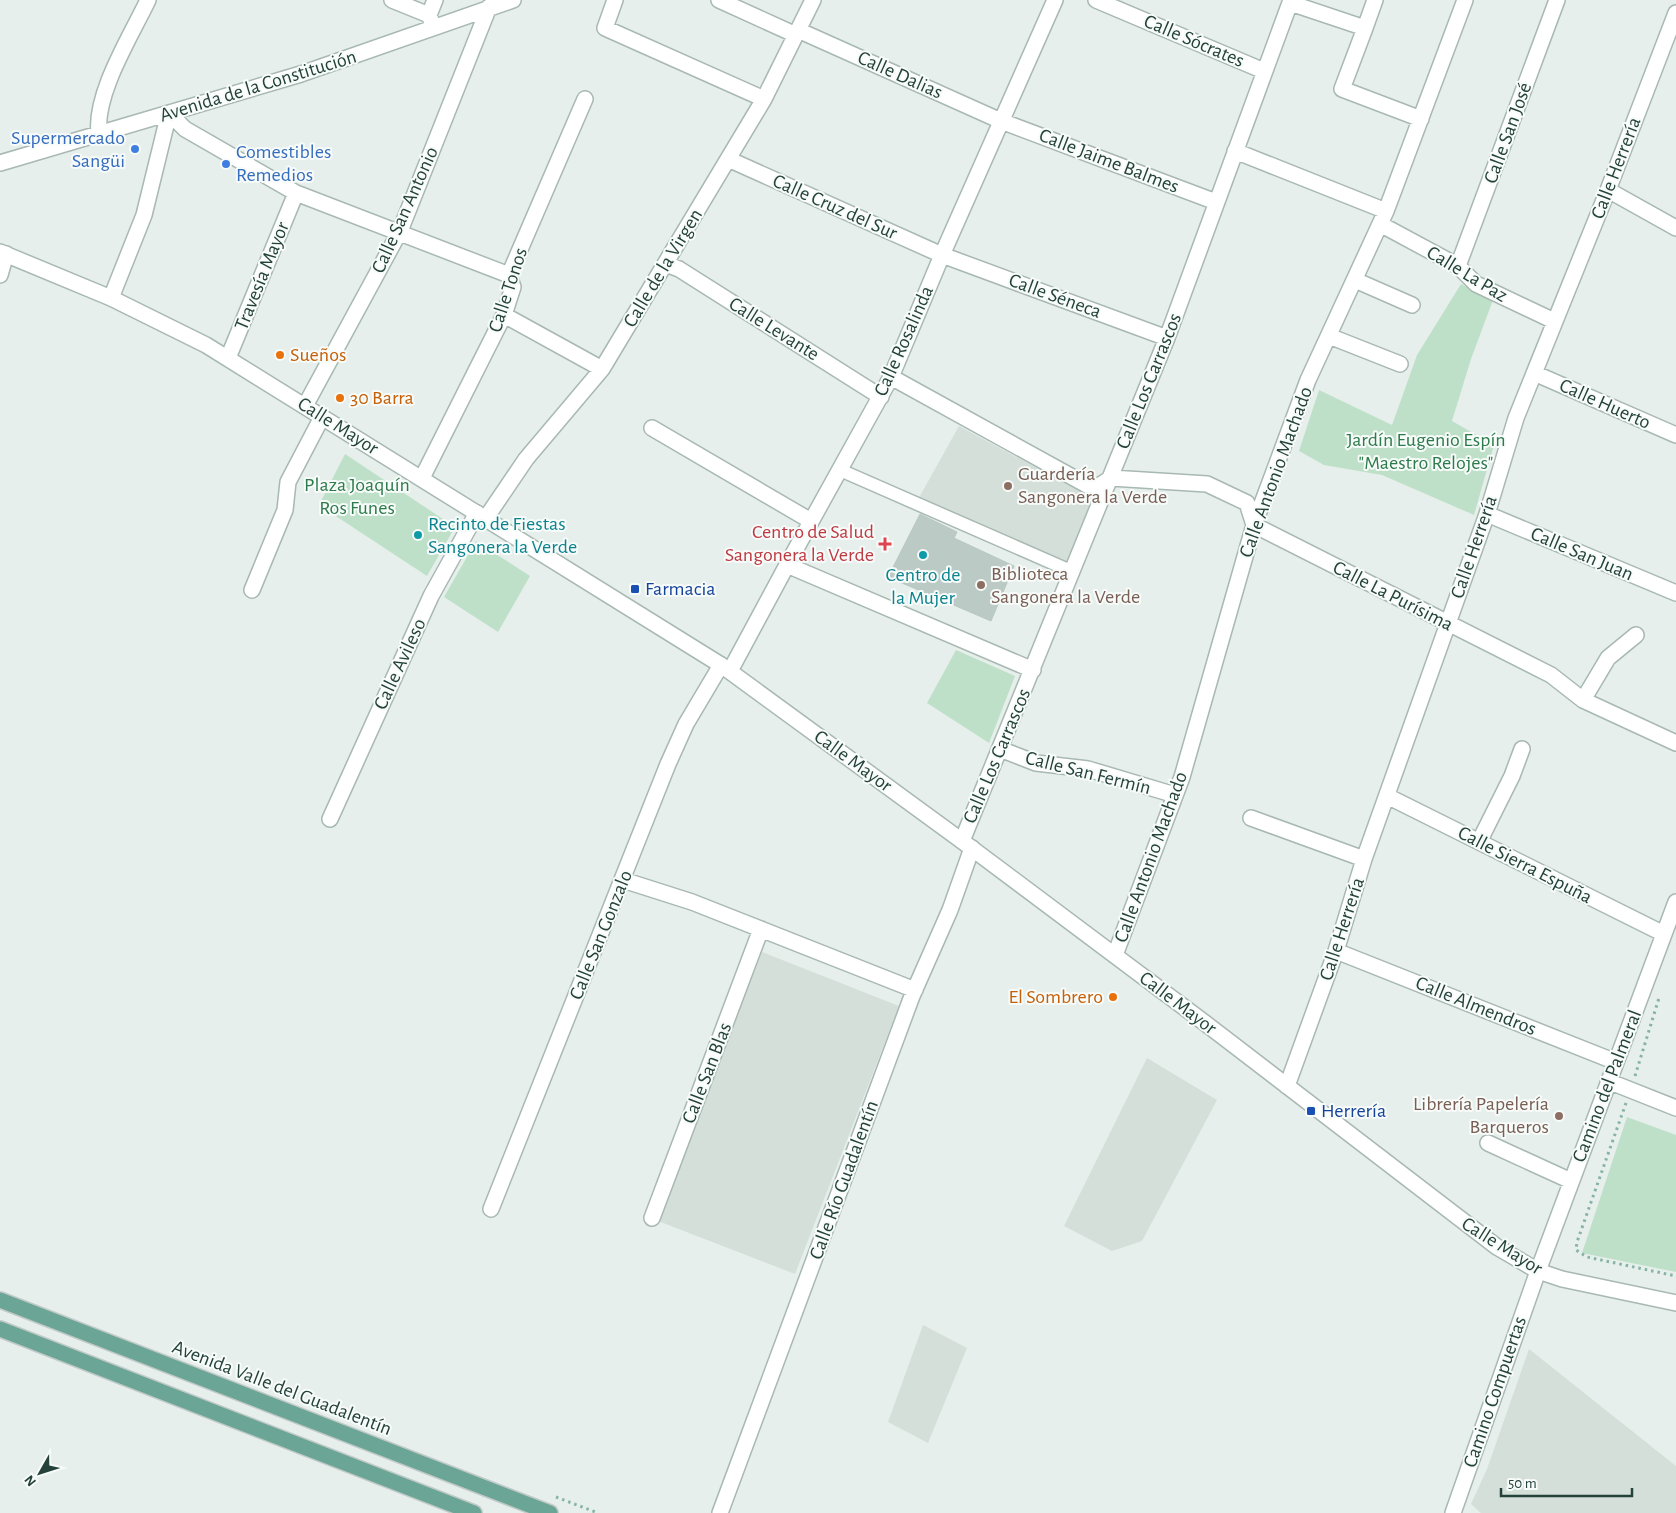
<svg xmlns="http://www.w3.org/2000/svg" width="1676" height="1513" font-family="'Alegreya Sans',sans-serif">
  <rect width="100%" height="100%" fill="#e6efeb"/>
  <path fill="#d4dfda" d="M959,426L1092,498L1073,572L916,503Z
    M762,952L899,1006L795,1274L658,1221Z
    M1147,1058L1217,1100L1142,1241L1112,1251L1064,1226Z
    M923,1325L967,1348L928,1443L888,1422Z
    M1529,1349L1676,1466V1513H1481L1471,1504L1487,1469Z"/>
  <path fill="#bfe0c8" d="M1461,284L1493,300L1471,359L1452,421L1494,445L1474,515L1382,475L1324,465L1299,451L1319,390L1392,425L1417,355Z
    M345,454L455,527L427,576L319,505Z
    M476,541L530,576L498,632L444,597Z
    M956,650L1015,676L989,743L927,703Z
    M1627,1117L1676,1135V1272L1582,1253Z"/>
  <path fill="#bbcac4" stroke="#b8c9c2" d="M920,514L957,532L954,538L1014,566L991,621L888,577Z"/>
  <g fill="none" stroke-linecap="round" stroke-linejoin="round">
    <g stroke="#a8b8b2" stroke-width="15">
      <path id="pedestrian" d="M840,470L1073,572"/>
    </g>
    <g stroke="#a8b8b2" stroke-width="18">
      <path id="minor" d="M392,0L429,15
        M615,0L605,28L764,99
        M719,0L796,35
        M1096,0L1264,71
        M1290,3L1365,28L1375,0
        M433,25L429,15L435,0
        M1365,28L1342,89L1421,119
        M798,30L1001,121L1216,202
        M169,113L185,129L296,193L509,275
        M99,134C94,94 131,36 148,0
        M1235,151L1386,211
        M728,159L942,255L1167,338
        M0,163L301,74L513,0
        M1608,190L1676,228
        M1380,224L1458,266L1476,284L1554,321
        M666,264L679,269L881,397
        M1458,266L1557,0
        M0,275L6,254
        M1355,280L1412,305
        M111,298L144,215L169,113
        M504,315L602,369
        M1329,336L1400,364
        M228,358L296,193
        M1534,373L1676,435
        M891,377L1094,489L1111,478L1207,484L1247,503L1254,525L1551,675L1583,700L1676,743
        M305,406L400,231L489,7
        M652,428L811,521
        M422,478L504,315L513,287L509,275L585,99
        M1487,514L1676,593
        M486,518L526,459L602,369L764,99L813,0
        M787,565L1033,670
        M252,590L285,510L288,482L322,417
        M730,671L787,565L891,377L942,255L1055,0
        M1583,700L1608,658L1636,635
        M1000,749L1036,763L1088,769L1175,795
        M1387,796L1664,934
        M1251,818L1364,859
        M330,819L431,596L477,513
        M962,841L1167,338L1291,0
        M1479,842L1512,776L1522,749
        M623,880L692,902L915,990
        M1336,951L1616,1062
        M1115,955L1182,777L1254,525L1308,380L1386,211L1465,0
        M1608,1081L1676,1108
        M1287,1086L1336,951L1364,859L1487,514L1516,418L1608,190L1676,13
        M1488,1143L1571,1181
        M491,1209L668,764L686,724L721,665
        M652,1218L761,929
        M720,1513L912,996L950,910L972,848
        M1453,1513L1538,1271L1676,902"/>
    </g>
    <g stroke="#a8b8b2" stroke-width="18">
      <path id="tertiary" d="M0,252L111,298L206,345L721,665L962,841L1205,1023L1497,1247L1538,1271L1562,1279L1676,1303"/>
    </g>
    <g stroke="#c2cac8" stroke-width="18">
      <path id="primary" d="M0,1300L550,1513
        M0,1329L474,1513"/>
    </g>
    <path stroke="#86b3a5" stroke-width="3" stroke-dasharray="2.5 4" stroke-linecap="butt" d="M1635,1076L1659,998
      M1626,1103L1577,1242L1576,1250L1587,1257L1676,1276
      M556,1497L598,1513"/>
    <use href="#pedestrian" stroke="#fff" stroke-width="12"/>
    <use href="#minor" stroke="#fff" stroke-width="15"/>
    <use href="#tertiary" stroke="#fff" stroke-width="15"/>
    <use href="#primary" stroke="#6aa596" stroke-width="15"/>
  </g>
  <g fill="#3f7fe0" stroke="#f7fbf9" stroke-width="2">
    <circle cx="135" cy="149" r="5"/>
    <circle cx="226" cy="164" r="5"/>
  </g>
  <g fill="#e8710a" stroke="#f7fbf9" stroke-width="2">
    <circle cx="280" cy="355" r="5"/>
    <circle cx="340" cy="398" r="5"/>
    <circle cx="1113" cy="997" r="5"/>
  </g>
  <g fill="#8d6e63" stroke="#f7fbf9" stroke-width="2">
    <circle cx="1008" cy="486" r="5"/>
    <circle cx="981" cy="585" r="5"/>
    <circle cx="1559" cy="1116" r="5"/>
  </g>
  <g fill="#0f9aa8" stroke="#f7fbf9" stroke-width="2">
    <circle cx="418" cy="535" r="5"/>
    <circle cx="923" cy="555" r="5"/>
  </g>
  <path fill="#e0444e" stroke="#f7fbf9" stroke-width="2" d="M882.5 536.5h5v5h5v5h-5v5h-5v-5h-5v-5h5z"/>
  <g fill="#1a4fb4" stroke="#f7fbf9" stroke-width="2">
    <rect x="630" y="584" width="10" height="10" rx="2.5"/>
    <rect x="1306" y="1106" width="10" height="10" rx="2.5"/>
  </g>
  <g text-anchor="middle" dominant-baseline="central" stroke-width="4" stroke-linejoin="round" paint-order="stroke">
    <g font-size="20" fill="#24423a" stroke="#f7fbf9">
      <text transform="translate(1194 41) rotate(23)">Calle Sócrates</text>
      <text transform="translate(900 75) rotate(24)">Calle Dalias</text>
      <text transform="translate(258 86) rotate(-17)">Avenida de la Constitución</text>
      <text transform="translate(1508 133) rotate(-70)">Calle San José</text>
      <text transform="translate(1109 161) rotate(21)">Calle Jaime Balmes</text>
      <text transform="translate(1616 168) rotate(-69)">Calle Herrería</text>
      <text transform="translate(835 207) rotate(24)">Calle Cruz del Sur</text>
      <text transform="translate(405 210) rotate(-66)">Calle San Antonio</text>
      <text transform="translate(663 268) rotate(-59)">Calle de la Virgen</text>
      <text transform="translate(1467 274) rotate(31)">Calle La Paz</text>
      <text transform="translate(262 276) rotate(-68)">Travesía Mayor</text>
      <text transform="translate(508 290) rotate(-72)">Calle Tonos</text>
      <text transform="translate(1055 296) rotate(20)">Calle Séneca</text>
      <text transform="translate(774 329) rotate(32)">Calle Levante</text>
      <text transform="translate(904 341) rotate(-66)">Calle Rosalinda</text>
      <text transform="translate(1149 381) rotate(-68)">Calle Los Carrascos</text>
      <text transform="translate(1605 404) rotate(24)">Calle Huerto</text>
      <text transform="translate(338 426) rotate(32)">Calle Mayor</text>
      <text transform="translate(1276 472) rotate(-70)">Calle Antonio Machado</text>
      <text transform="translate(1474 547) rotate(-71)">Calle Herrería</text>
      <text transform="translate(1582 554) rotate(23)">Calle San Juan</text>
      <text transform="translate(1393 596) rotate(27)">Calle La Purísima</text>
      <text transform="translate(400 664) rotate(-65)">Calle Avileso</text>
      <text transform="translate(997 756) rotate(-67)">Calle Los Carrascos</text>
      <text transform="translate(853 761) rotate(36)">Calle Mayor</text>
      <text transform="translate(1088 773) rotate(14)">Calle San Fermín</text>
      <text transform="translate(1151 857) rotate(-70)">Calle Antonio Machado</text>
      <text transform="translate(1525 865) rotate(27)">Calle Sierra Espuña</text>
      <text transform="translate(1342 929) rotate(-72)">Calle Herrería</text>
      <text transform="translate(601 935) rotate(-68)">Calle San Gonzalo</text>
      <text transform="translate(1178 1003) rotate(37)">Calle Mayor</text>
      <text transform="translate(1476 1006) rotate(22)">Calle Almendros</text>
      <text transform="translate(707 1073) rotate(-69)">Calle San Blas</text>
      <text transform="translate(1607 1086) rotate(-69)">Camino del Palmeral</text>
      <text transform="translate(844 1180) rotate(-70)">Calle Río Guadalentín</text>
      <text transform="translate(1502 1246) rotate(32)">Calle Mayor</text>
      <text transform="translate(282 1388) rotate(21)">Avenida Valle del Guadalentín</text>
      <text transform="translate(1495 1392) rotate(-71)">Camino Compuertas</text>
    </g>
    <g font-size="20" fill="#366cbe" stroke="#f7fbf9" text-anchor="end">
      <text x="125" y="138">Supermercado<tspan x="125" dy="23">Sangüi</tspan></text>
      <text x="236" y="152" text-anchor="start">Comestibles<tspan x="236" dy="23">Remedios</tspan></text>
    </g>
    <g font-size="20" fill="#c56008" stroke="#f7fbf9" text-anchor="start">
      <text x="290" y="355">Sueños</text>
      <text x="350" y="398">30 Barra</text>
      <text x="1103" y="997" text-anchor="end">El Sombrero</text>
    </g>
    <g font-size="20" fill="#2d7a4b" stroke="#f7fbf9">
      <text x="1426" y="440">Jardín Eugenio Espín<tspan x="1426" dy="23">"Maestro Relojes"</tspan></text>
      <text x="357" y="485">Plaza Joaquín<tspan x="357" dy="23">Ros Funes</tspan></text>
    </g>
    <g font-size="20" fill="#785e54" stroke="#f7fbf9" text-anchor="start">
      <text x="1018" y="474">Guardería<tspan x="1018" dy="23">Sangonera la Verde</tspan></text>
      <text x="991" y="574">Biblioteca<tspan x="991" dy="23">Sangonera la Verde</tspan></text>
      <text x="1549" y="1104" text-anchor="end">Librería Papelería<tspan x="1549" dy="23">Barqueros</tspan></text>
    </g>
    <g font-size="20" fill="#0d838f" stroke="#f7fbf9" text-anchor="start">
      <text x="428" y="524">Recinto de Fiestas<tspan x="428" dy="23">Sangonera la Verde</tspan></text>
      <text x="923" y="575" text-anchor="middle">Centro de<tspan x="923" dy="23">la Mujer</tspan></text>
    </g>
    <g font-size="20" fill="#be3a42" stroke="#f7fbf9" text-anchor="end">
      <text x="874" y="532">Centro de Salud<tspan x="874" dy="23">Sangonera la Verde</tspan></text>
    </g>
    <g font-size="20" fill="#164399" stroke="#f7fbf9" text-anchor="start">
      <text x="645" y="589">Farmacia</text>
      <text x="1321" y="1111">Herrería</text>
    </g>
  </g>
  <g transform="translate(40 1473) rotate(231)" stroke="#f7fbf9" stroke-width="4" paint-order="stroke">
  <path d="M0-4L9 19L0 12L-9 19Z" fill="#24423a"/>
  <text y="-8" font-size="14" font-weight="bold" text-anchor="middle" fill="#24423a">N</text>
  </g>
  <path d="M1501 1488v8h131v-8" fill="none" stroke="#24423a" stroke-width="2.5"/>
  <text x="1508" y="1488" font-size="15" fill="#24423a" stroke="#f7fbf9" stroke-width="4" paint-order="stroke">50 m</text>
</svg>
